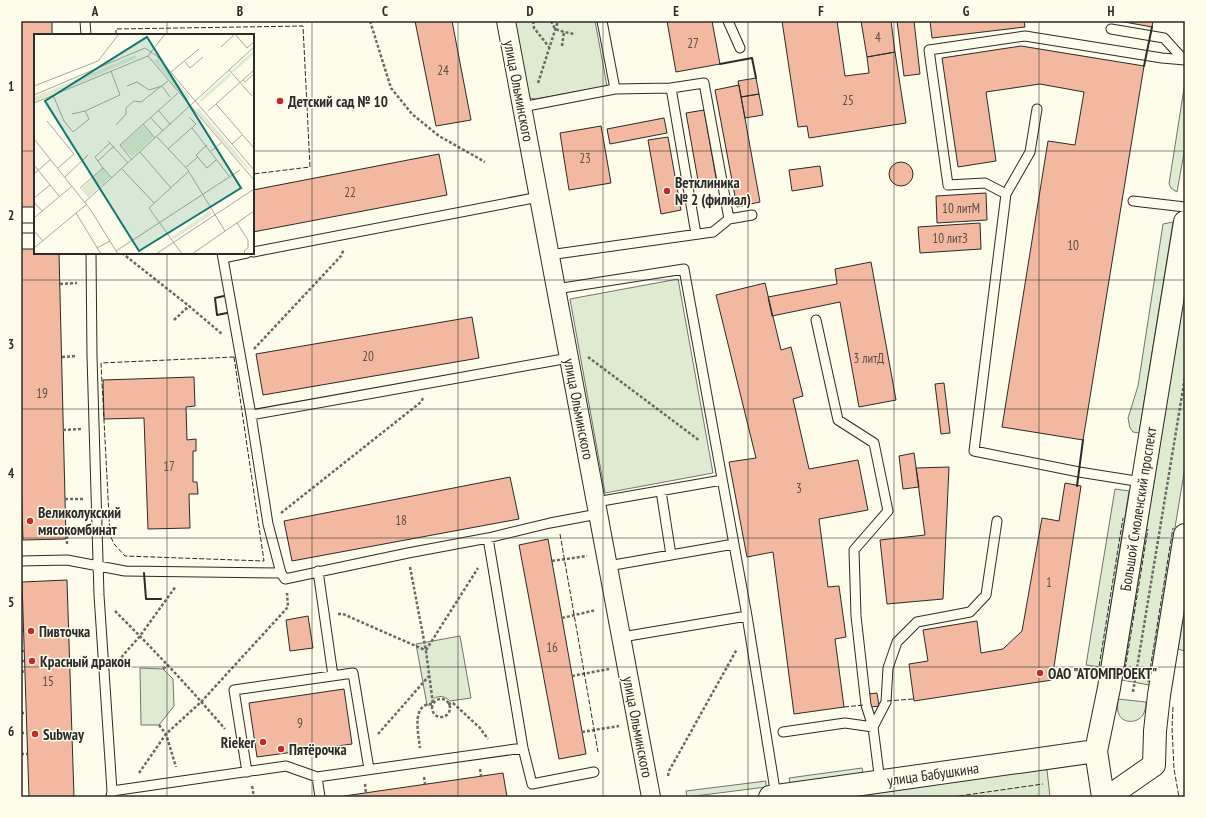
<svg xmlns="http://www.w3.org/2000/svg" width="1206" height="818" font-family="'PT Sans Narrow',sans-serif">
  <rect width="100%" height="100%" fill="#fdfbea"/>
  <path fill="#deebd1" stroke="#74746e" d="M513,21H595L607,86L535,99L530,98L526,93Z
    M1185,82V147L1177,192L1171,188L1169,184Z
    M1173,222L1139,433L1133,432L1130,428L1128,418L1138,386L1163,224Z
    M678,279L713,473L605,493L570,299Z
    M1185,290V467L1149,685L1122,680Z
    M1115,489L1129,491L1101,667L1086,665Z
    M1185,604V646L1184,651L1178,649Z
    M460,636L471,698L450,701C443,694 433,695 430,705H427L416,644Z
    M140,668L163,669L173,679L174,706L159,725H141Z
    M1118,699L1146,702C1146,707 1145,711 1143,715C1137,724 1121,724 1118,712C1117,708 1118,704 1118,699Z
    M862,768L863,773L790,783L789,778Z
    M1040,769L1047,770L1050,797H851Z
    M766,781V787L687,797L686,791Z"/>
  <path fill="#f2b8a0" stroke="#2b2b2b" d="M21,21H52V35H35V207H21Z
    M415,21H452L471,120L436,126Z
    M667,21H712L720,64L676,72Z
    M782,21H837L845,76L869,73L867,57L895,52L906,123L809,138L807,126L798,127Z
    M861,21H891L895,52L867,57Z
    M897,21H914L920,74L904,76Z
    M930,21H1024L1025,27L932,38Z
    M1119,21H1153L1152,27Z
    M1021,46L1144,66L1083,440L1002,427L1048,141L1075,145L1084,92L1040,84L986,92L996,161L958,167L942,58Z
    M756,78L759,94L741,97L738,81Z
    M739,85L760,202L737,207L715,90Z
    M759,94L763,115L745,118L741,97Z
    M704,110L717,183L699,186L686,113Z
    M664,118L667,133L610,144L607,129Z
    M601,126L611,183L569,190L560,133Z
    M668,137L681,210L661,214L648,140Z
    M439,154L447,195L253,232V190Z
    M889 174a12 12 0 1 1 24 0a12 12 0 1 1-24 0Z
    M820,166L823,186L792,191L789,170Z
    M986,193L987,220L937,223L936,196Z
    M980,223L981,249L920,253L918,227Z
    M21,249H35V253H59L66,539L23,540L21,479Z
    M871,262L896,400L859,407L840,302L772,316L768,297L837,284L835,269Z
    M765,283L781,350L791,347L803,396L793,399L809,469L858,460L868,510L819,519L828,587L839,586L846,637L835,639L844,707L794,714L773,552L747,557L729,462L756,458L716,295Z
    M472,317L479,358L263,395L256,354Z
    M194,377L195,406L186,407L187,440L196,439V451H193V482H197L198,494H189L190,528L148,529L144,418L104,419L103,380Z
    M944,383L950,433L941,434L935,384Z
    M914,453L919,487L903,489L899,456Z
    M949,467L943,599L887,604L880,540L925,535L916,468Z
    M510,477L519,519L292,561L284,521Z
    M1065,483L1081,486L1052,680L914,701L909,664L928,661L923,630L977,621L981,653L1003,649L1022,631L1042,518L1059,521Z
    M548,539L586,754L559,759L519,545Z
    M67,580L74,797H29L22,582Z
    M308,616L313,648L290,651L286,620Z
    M344,689L352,744L257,757L249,703Z
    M877,693L879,706L871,707L869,694Z
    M503,773L507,797H344V796Z"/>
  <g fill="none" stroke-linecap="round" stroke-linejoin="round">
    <g stroke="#2b2b2b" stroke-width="11">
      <path id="lane" d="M85,21L86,35
        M728,21L740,48
        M1111,29L1164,38L1184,60
        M671,88L696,234
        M615,89L671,88L704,83L729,219
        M522,107L615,89L602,21
        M1037,109L1030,152L1006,194L974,451L1079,472L1142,482
        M1006,194L985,183L948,185L929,50L1025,36L1162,58L1185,60
        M1133,201L1185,207
        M21,228H35
        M253,252L539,197
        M91,253L92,356L99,595L112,791L111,797
        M222,253L251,415L268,524L281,573L285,579L408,553L488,538L550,523L598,514
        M549,255L713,232L729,219L752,215
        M223,258L247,253
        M556,289L684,269L747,616L776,796
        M816,320L838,420L874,443L888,511L854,550L856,616L866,705L873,727L880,782
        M251,415L569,358
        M661,491L671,555
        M596,502L722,480
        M488,538L523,748L532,784L594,772
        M21,561L67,560L125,571L281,573
        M608,566L734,544
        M318,571L333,676
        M622,637L747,616
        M783,732L845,723L873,727L886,702L888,668L897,642L917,622L970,612L986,595L997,521
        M247,772L234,690L353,673L369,769
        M317,777L320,797
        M112,791L286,766L317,777L523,748"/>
    </g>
    <g stroke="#2b2b2b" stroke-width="20">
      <path id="street" d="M506,21L651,797"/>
    </g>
    <g stroke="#2b2b2b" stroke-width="24">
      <path id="secondary" d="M770,797L1096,751
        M1103,797L1096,751L1109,688L1185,222
        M1108,797L1154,765L1155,731L1159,695L1185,535"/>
    </g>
    <path stroke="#6a6964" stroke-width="2.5" stroke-dasharray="3 2" stroke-linecap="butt" d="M370,21L391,88L412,114L439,136L485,162
      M533,21L534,28L549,47
      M551,21L555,29L564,32L574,34
      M562,46L564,32
      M538,83L558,21
      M122,253L189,306L222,334
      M60,284L77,283
      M174,320L189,306
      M254,349L341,256L344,249
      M62,357L77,356
      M588,357L700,441
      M63,430L81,429
      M65,499H83
      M281,513L421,402L423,398
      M21,521H22
      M66,532H67V546
      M552,561L587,556
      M410,567L426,651L433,704C430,704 427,704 424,706C413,713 419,737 420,748
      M21,600H22
      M115,611C153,649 190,688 225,729
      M338,614H343L425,650
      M562,618L596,610
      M21,631H23
      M426,650L478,568
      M21,651H24
      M21,661H24
      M118,661L140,636L176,586
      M163,669L168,665
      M21,672L25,671
      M572,676L609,669
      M1133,692L1185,377
      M432 708a9 9 0 1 1 18 0a9 9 0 1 1-18 0Z
      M448,704L453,703L480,728L488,739
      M21,713H26
      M159,725L166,734L176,767
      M582,732L619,726
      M21,733H27
      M378,734L429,676
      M21,754H27
      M480,769L481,776
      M139,773L166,734L202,701L288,607L287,593
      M668,776L669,771L737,649
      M424,777L425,784
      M365,784L366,793
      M252,786L254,797"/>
    <use href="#lane" stroke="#fdfbea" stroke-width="9"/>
    <use href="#street" stroke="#fdfbea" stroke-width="18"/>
    <use href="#secondary" stroke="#fdfbea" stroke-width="22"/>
    <path stroke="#2b2b2b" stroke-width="1" stroke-dasharray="5 2" stroke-linecap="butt" d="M116,35V29L303,26L310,167L253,174
      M234,357L264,561L125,556L114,544L110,535L101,363Z
      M560,534L598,752
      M1098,673L1123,518
      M1124,676L1148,529
      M1148,682L1173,528
      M887,701L913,699
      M844,707L864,705
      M1173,707L1172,728L1174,769L1179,797
      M952,797L1043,784"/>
    <path stroke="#2b2b2b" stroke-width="2" d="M720,64L752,58L756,78
      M1144,66L1152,27
      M224,296L215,298L217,315L227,313
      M1077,486L1083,440
      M144,573L146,599H161"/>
  </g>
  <path fill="none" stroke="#2b2b2b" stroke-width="1" stroke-opacity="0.55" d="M167,21V35M312,21V797M458,21V797M603,21V797M748,21V797M894,21V797M1039,21V797M21,151H35M253,151H1185M167,253V797M21,280H1185M21,409H1185M21,538H1185M21,667H1185"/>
  <g fill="#c62828" stroke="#fdfbea" stroke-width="1.5">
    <circle cx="280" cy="101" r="4"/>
    <circle cx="667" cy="191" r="4"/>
    <circle cx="30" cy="521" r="4"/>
    <circle cx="31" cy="631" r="4"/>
    <circle cx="32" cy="661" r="4"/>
    <circle cx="1040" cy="673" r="4"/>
    <circle cx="35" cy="734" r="4"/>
    <circle cx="263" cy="742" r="4"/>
    <circle cx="281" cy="749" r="4"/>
  </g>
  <g text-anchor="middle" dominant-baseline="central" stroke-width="3" stroke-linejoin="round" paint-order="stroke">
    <g font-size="13" fill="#5d4e48">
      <text x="878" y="37">4</text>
      <text x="693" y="43">27</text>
      <text x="443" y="70">24</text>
      <text x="848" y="100">25</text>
      <text x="585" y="158">23</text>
      <text x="350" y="192">22</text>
      <text x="961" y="208">10 литМ</text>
      <text x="950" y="238">10 литЗ</text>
      <text x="1073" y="245">10</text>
      <text x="368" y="356">20</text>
      <text x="869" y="358">3 литД</text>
      <text x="42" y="393">19</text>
      <text x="169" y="466">17</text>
      <text x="799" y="488">3</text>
      <text x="401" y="520">18</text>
      <text x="1049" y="582">1</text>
      <text x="552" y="647">16</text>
      <text x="48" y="681">15</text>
      <text x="300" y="723">9</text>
    </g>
    <g font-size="15" fill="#2b2b2b" stroke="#fdfbea">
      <text transform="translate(519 91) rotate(79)">улица Ольминского</text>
      <text transform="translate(579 409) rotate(79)">улица Ольминского</text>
      <text transform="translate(1138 509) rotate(-81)">Большой Смоленский проспект</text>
      <text transform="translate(638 727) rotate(79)">улица Ольминского</text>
      <text transform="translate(933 774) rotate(-8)">улица Бабушкина</text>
    </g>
    <g font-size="15" font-weight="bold" fill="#2b2b2b" stroke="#fdfbea" text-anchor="start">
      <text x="288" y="101">Детский сад № 10</text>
      <text x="675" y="182">Ветклиника<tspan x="675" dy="17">№ 2 (филиал)</tspan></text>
      <text x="38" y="512">Великолукский<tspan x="38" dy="17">мясокомбинат</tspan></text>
      <text x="39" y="631">Пивточка</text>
      <text x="40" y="661">Красный дракон</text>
      <text x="1048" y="673">ОАО "АТОМПРОЕКТ"</text>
      <text x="43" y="734">Subway</text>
      <text x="255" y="742" text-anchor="end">Rieker</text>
      <text x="289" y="749">Пятёрочка</text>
    </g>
  </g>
  <g transform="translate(34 34)">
    <rect width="220" height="220" fill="#fdfbea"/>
    <path d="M220,16V20L199,39L197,37ZM101,21L103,24L0,68V63ZM123,24L156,63L154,67L120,27ZM195,39L197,42L167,68L165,66ZM164,74L201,117L220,141L198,119L162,77ZM109,92L120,103L98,123L87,111ZM69,135L76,143L54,164L47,155ZM176,177L178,180L140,205L138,203Z" fill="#deebd1"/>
    <path fill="none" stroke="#a9a89e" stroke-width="1" d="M187,13L201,0L213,14L220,8M114,22L220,146M151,28L156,34L169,23M195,36L218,62M137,38L165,15M209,46L211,48L220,40M0,52L64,27L85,0M93,52L103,48L115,56L128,52L136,63M0,61L111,14L123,22L220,136M19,61L30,87L39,98L55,85L51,77M0,69L114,22L131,0M182,70L220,114M124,76L136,90M174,77L220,36M38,80L51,77L86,61L77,37M116,83L129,97M13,87L40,120L24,134M109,90L121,104M82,91L92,80V74L100,67L107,68L134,47M158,94L195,142M123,103L155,137L115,174L148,220M0,105L56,175L84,220M74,107L94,129M198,110L208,101M173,111L162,121L173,134L182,126M134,115L162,90L155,83M177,117L187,109M106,118L137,154M98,126L86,111L144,59M64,127L80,112M0,131L25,162M152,133L164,123M69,134L61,123L76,109M88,135L120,169M155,138L191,197M0,140L17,125M31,143L54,121M46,154L69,134L78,144M0,164L16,151M0,168L8,177M51,168L220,13M42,179L67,220M0,184L38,152M203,189L214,206V214L210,217L211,220M0,197L9,207M0,214L53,170M63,214L76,207M82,217L206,136M122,220L220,155M158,220L220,177"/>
    <path fill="#0f766e" fill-opacity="0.15" stroke="#0f766e" stroke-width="2" d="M113,3L207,154L105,217L11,67Z"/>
    <rect width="220" height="220" fill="none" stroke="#2b2b2b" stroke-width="2"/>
  </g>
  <rect width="1206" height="818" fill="none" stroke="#fdfbea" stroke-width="44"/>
  <rect x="22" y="22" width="1162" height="774" fill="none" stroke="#2b2b2b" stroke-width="1.5"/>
  <g font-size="13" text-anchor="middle" font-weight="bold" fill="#2b2b2b">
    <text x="95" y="16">A</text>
    <text x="240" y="16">B</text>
    <text x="385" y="16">C</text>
    <text x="530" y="16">D</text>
    <text x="676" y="16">E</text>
    <text x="821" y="16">F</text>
    <text x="966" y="16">G</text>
    <text x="1111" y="16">H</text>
    <text x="11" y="91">1</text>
    <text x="11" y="220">2</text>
    <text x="11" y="349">3</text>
    <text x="11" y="478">4</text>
    <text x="11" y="607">5</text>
    <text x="11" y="736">6</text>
  </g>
</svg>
